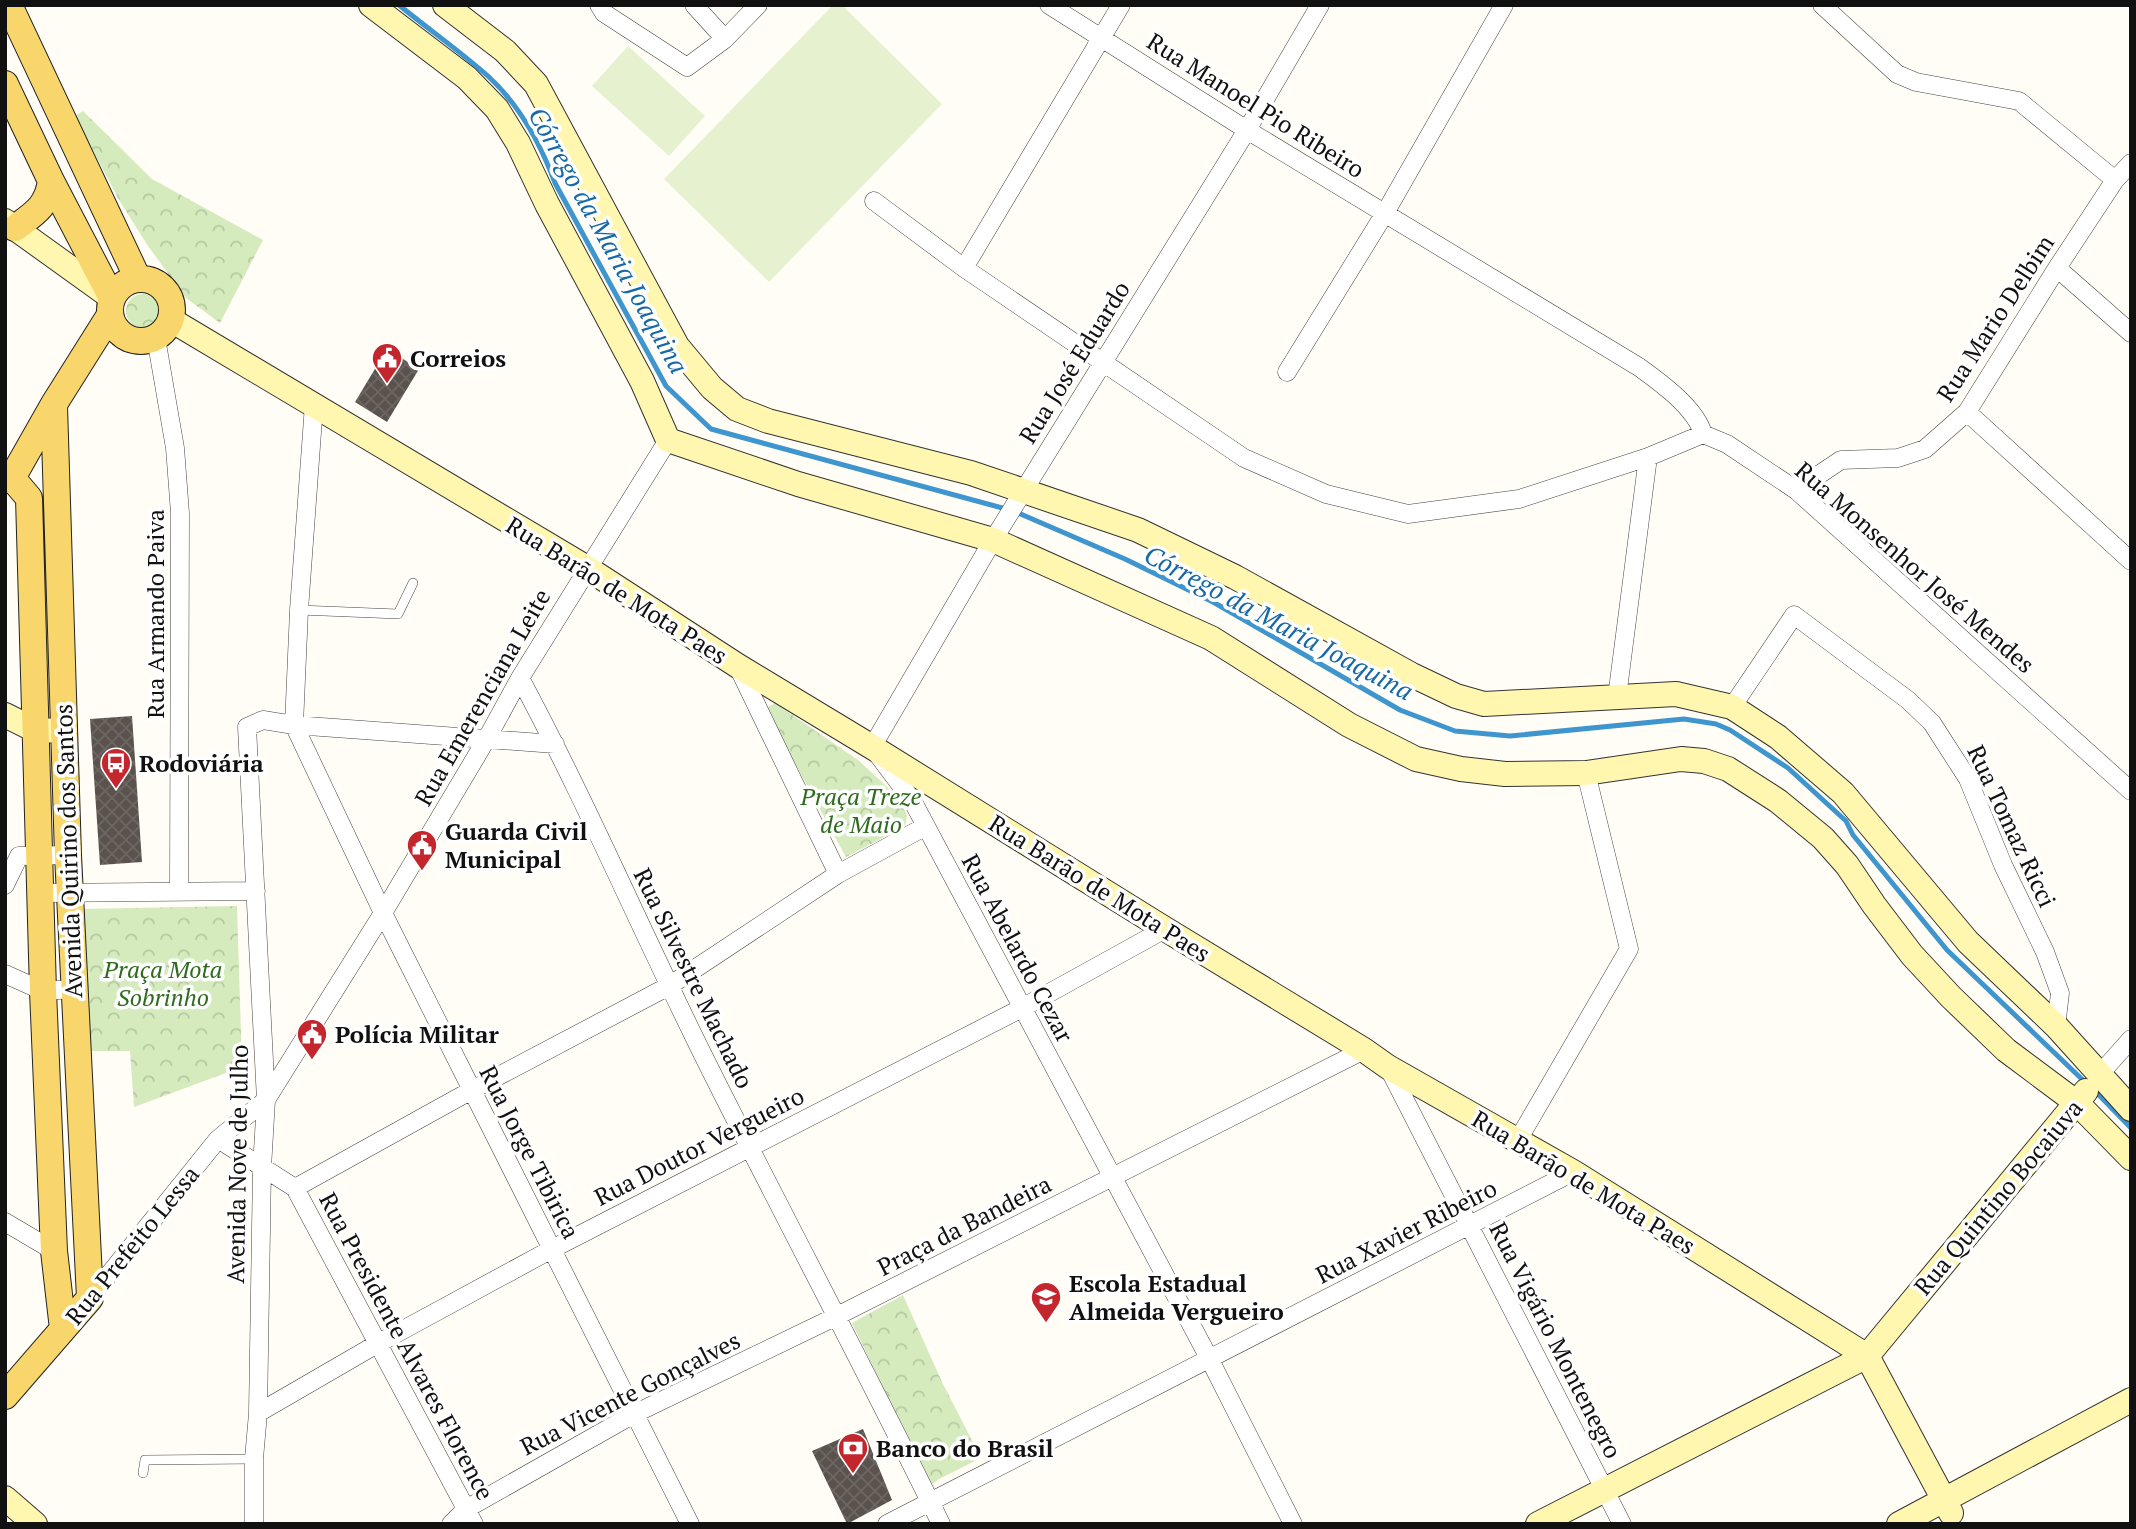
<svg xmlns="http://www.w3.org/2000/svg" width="2136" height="1529" font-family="'PT Serif',serif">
  <defs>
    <pattern id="park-crowns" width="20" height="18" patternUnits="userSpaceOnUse" patternTransform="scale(1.75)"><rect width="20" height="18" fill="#d5ebbd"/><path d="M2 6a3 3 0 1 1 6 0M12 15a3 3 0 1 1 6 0" fill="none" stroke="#b6c8a1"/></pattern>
    <pattern id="building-cross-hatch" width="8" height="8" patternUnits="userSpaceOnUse" patternTransform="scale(1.75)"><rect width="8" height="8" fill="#5a524d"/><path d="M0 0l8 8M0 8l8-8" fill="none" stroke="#6d6662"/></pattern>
  </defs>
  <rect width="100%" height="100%" fill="#fffdf5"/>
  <path fill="url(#park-crowns)" d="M83,111L152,179L263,240L220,323L186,298L148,246L119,200L75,116Z
    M126 311a17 17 0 1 1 34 0a17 17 0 1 1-34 0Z
    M775,703L858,760L882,782L900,800L907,816L905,826L846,857L765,709Z
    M237,906L242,1067L134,1107L130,1051H84L81,909Z
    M903,1295L942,1382L981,1458L939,1479L930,1486L852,1323Z"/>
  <path fill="#e6f2cf" d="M833,5H842L942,104L769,282L664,179Z
    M628,46L705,116L669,156L592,86Z"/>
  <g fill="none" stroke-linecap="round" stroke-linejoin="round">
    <path stroke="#3f96cf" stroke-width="5" d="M399,5C428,29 460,51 489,77C519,105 541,145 555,183L666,386L711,429L1006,509
      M1016,512L1125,559L1213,602L1400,710L1455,731L1510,736L1684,719L1716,724L1730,730L1788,768L1846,821L1853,835L1947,950L2087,1084
      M2094,1090L2131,1128"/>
  </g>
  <path fill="url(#building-cross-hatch)" d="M387,349L419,369L387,422L355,402Z
    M132,716L142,862L100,865L90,719Z
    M863,1429L892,1500L847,1524L812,1451Z"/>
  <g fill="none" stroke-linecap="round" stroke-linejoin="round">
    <g stroke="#444" stroke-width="10">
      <path id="lane" d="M299,610L398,614L413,583
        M143,1473L145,1460L254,1459"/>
    </g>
    <g stroke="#444" stroke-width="19">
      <path id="street" d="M599,5L604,13L687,67L725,39L758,5
        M694,5L725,39
        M1049,5L1247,130L1639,367C1661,383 1696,408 1703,434
        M1822,5L1897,74L1916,82L2019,101L2115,180
        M874,201L964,268L1244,458L1326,494L1408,514L1519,499L1648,457L1703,434L1727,444L1796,490L2131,791
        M964,268L1121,5
        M2057,268L2131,333
        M156,338L175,448L180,513L179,892
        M1287,372L1385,213L1504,5
        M314,405L299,610L294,725L383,913L690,1524
        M1967,412L2131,561
        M1796,490L1841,460L1898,458L1925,449L1967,412L2057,268L2115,180L2131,163
        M738,667L838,874
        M520,678C586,801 641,930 703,1055C781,1212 864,1366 941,1524
        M1617,697L1648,457
        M1732,707L1794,615L1908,700L1932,723L1968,779L2003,865L2045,952L2060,993L2056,1026
        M5,885L19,856L68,855
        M41,893L256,891
        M5,974L43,991L74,989
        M1388,1067L1622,1524
        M2099,1075L2131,1039
        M218,1139L295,1188L474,1524
        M1518,1140L1629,949L1586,773
        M295,1188L472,1090L669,986L838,874L926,826
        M5,1222L54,1251
        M90,1298L218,1139L266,1100L383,913L486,740L520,678L668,440
        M258,1413L377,1344L552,1249L1022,1008L1165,929
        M254,1524V1459L258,1413L262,1168L266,1100L247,727L263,720L294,725L555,744
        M451,1524L466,1509L634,1414L837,1316L1364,1050
        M887,1524L1573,1172
        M1293,1524L1210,1360L912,800L872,747L993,540L1247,130L1320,5"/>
    </g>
    <g stroke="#333" stroke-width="26">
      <path id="secondary" d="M371,5L467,78L497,109L518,143L547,204L642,381L668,440L798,484L993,540L1211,638L1349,725L1416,759L1461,769L1505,774L1586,773L1681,759L1704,761L1728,769L1778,801L1823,838L1847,865L1874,905L1912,955L1951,997L2006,1050L2077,1103L2131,1158
        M445,5L505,51L536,84L677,346L712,388L737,409L768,421L971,473L1138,530L1235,577L1412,675L1456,696L1484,704L1676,694L1732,707L1778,737L1843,793L1968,942L2056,1026L2131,1109
        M5,221L112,298
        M171,320L587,568L738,666L872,747L1165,929L1364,1050L1388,1067L1573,1172L1867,1356L1951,1513
        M5,715L37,731L63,730
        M5,1498L35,1524
        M1538,1524L1867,1356L2086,1091
        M1899,1524L2131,1400"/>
    </g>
    <g stroke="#222" stroke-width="28">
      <path id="primary" d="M9,5L138,279
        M5,84L51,181L112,298
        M15,228C35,213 47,207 51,181
        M110 310a31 31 0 1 1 62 0a31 31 0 1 1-62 0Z
        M63,1329L54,1251L43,991L29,498L12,478L54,404L110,315
        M5,1396L90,1298L68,855L54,406"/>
    </g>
    <use href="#lane" stroke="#fff" stroke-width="9"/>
    <use href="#street" stroke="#fff" stroke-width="18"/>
    <use href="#secondary" stroke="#fff6b0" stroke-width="24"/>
    <use href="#primary" stroke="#f9d66b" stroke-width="26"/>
  </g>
  <defs>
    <g id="civic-pin" transform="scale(1.575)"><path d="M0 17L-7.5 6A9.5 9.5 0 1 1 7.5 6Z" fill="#c4262e" stroke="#fff"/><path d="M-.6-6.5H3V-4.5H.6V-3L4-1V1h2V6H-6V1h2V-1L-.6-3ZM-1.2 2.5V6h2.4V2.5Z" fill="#fff"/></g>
    <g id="bus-pin" transform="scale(1.575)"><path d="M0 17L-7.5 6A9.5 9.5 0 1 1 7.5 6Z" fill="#c4262e" stroke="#fff"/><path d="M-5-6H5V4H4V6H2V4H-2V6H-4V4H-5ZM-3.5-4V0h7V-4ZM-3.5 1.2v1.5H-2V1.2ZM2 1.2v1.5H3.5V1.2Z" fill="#fff"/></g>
    <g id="school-pin" transform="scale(1.575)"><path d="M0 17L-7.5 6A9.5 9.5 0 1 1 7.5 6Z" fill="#c4262e" stroke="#fff"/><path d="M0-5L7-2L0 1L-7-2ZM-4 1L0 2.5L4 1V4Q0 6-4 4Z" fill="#fff"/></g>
    <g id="bank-pin" transform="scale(1.575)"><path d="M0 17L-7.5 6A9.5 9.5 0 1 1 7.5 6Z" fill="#c4262e" stroke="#fff"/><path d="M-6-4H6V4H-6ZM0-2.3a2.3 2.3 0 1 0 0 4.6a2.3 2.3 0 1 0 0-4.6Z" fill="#fff"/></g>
  </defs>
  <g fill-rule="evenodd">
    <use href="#civic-pin" x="387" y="358"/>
    <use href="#bus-pin" x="116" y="763"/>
    <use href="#civic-pin" x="422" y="845"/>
    <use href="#civic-pin" x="312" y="1034"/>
    <use href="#school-pin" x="1046" y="1297"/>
    <use href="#bank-pin" x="853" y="1448"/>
  </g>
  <g text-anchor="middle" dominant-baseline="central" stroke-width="7" stroke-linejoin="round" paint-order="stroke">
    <g font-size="24" fill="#111" stroke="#fff">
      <text transform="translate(1256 105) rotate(32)">Rua Manoel Pio Ribeiro</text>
      <text transform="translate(1995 318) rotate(-57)">Rua Mario Delbim</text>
      <text transform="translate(1074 362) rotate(-58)">Rua José Eduardo</text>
      <text transform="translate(1915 567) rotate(41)">Rua Monsenhor José Mendes</text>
      <text transform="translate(617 590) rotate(32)">Rua Barão de Mota Paes</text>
      <text transform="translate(155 614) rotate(-90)">Rua Armando Paiva</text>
      <text transform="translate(482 697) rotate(-60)">Rua Emerenciana Leite</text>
      <text transform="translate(2012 826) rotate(65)">Rua Tomaz Ricci</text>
      <text transform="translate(68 851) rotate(-92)">Avenida Quirino dos Santos</text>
      <text transform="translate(1100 888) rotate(32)">Rua Barão de Mota Paes</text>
      <text transform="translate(1018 948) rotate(62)">Rua Abelardo Cezar</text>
      <text transform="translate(694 978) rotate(64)">Rua Silvestre Machado</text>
      <text transform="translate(699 1146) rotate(-27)">Rua Doutor Vergueiro</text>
      <text transform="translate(530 1152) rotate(63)">Rua Jorge Tibirica</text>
      <text transform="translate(237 1164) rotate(-89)">Avenida Nove de Julho</text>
      <text transform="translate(1584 1182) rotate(31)">Rua Barão de Mota Paes</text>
      <text transform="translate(1998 1197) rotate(-50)">Rua Quintino Bocaiuva</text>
      <text transform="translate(964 1225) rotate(-27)">Praça da Bandeira</text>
      <text transform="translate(1406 1231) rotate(-27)">Rua Xavier Ribeiro</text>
      <text transform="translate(132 1245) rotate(-51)">Rua Prefeito Lessa</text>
      <text transform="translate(1556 1340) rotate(63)">Rua Vigário Montenegro</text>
      <text transform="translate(407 1346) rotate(62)">Rua Presidente Alvares Florence</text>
      <text transform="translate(630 1393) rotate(-27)">Rua Vicente Gonçalves</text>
    </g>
    <g font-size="24" font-weight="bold" fill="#111" stroke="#fff" text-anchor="start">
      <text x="410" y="358">Correios</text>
      <text x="139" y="763">Rodoviária</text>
      <text x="445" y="831">Guarda Civil<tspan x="445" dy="28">Municipal</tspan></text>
      <text x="335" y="1034">Polícia Militar</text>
      <text x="1069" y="1283">Escola Estadual<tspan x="1069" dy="28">Almeida Vergueiro</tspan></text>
      <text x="876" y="1448">Banco do Brasil</text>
    </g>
    <g font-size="24" font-style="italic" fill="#2f6b1f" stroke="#fff">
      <text x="861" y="796">Praça Treze<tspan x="861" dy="28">de Maio</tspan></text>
      <text x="163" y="969">Praça Mota<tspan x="163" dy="28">Sobrinho</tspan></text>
    </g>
    <g font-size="26" font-style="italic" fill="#1768a6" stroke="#fff">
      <text transform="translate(609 240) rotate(61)">Córrego da Maria Joaquina</text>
      <text transform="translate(1279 622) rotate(28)">Córrego da Maria Joaquina</text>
    </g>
  </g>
  <rect width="2136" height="1529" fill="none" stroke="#111111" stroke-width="14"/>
</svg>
